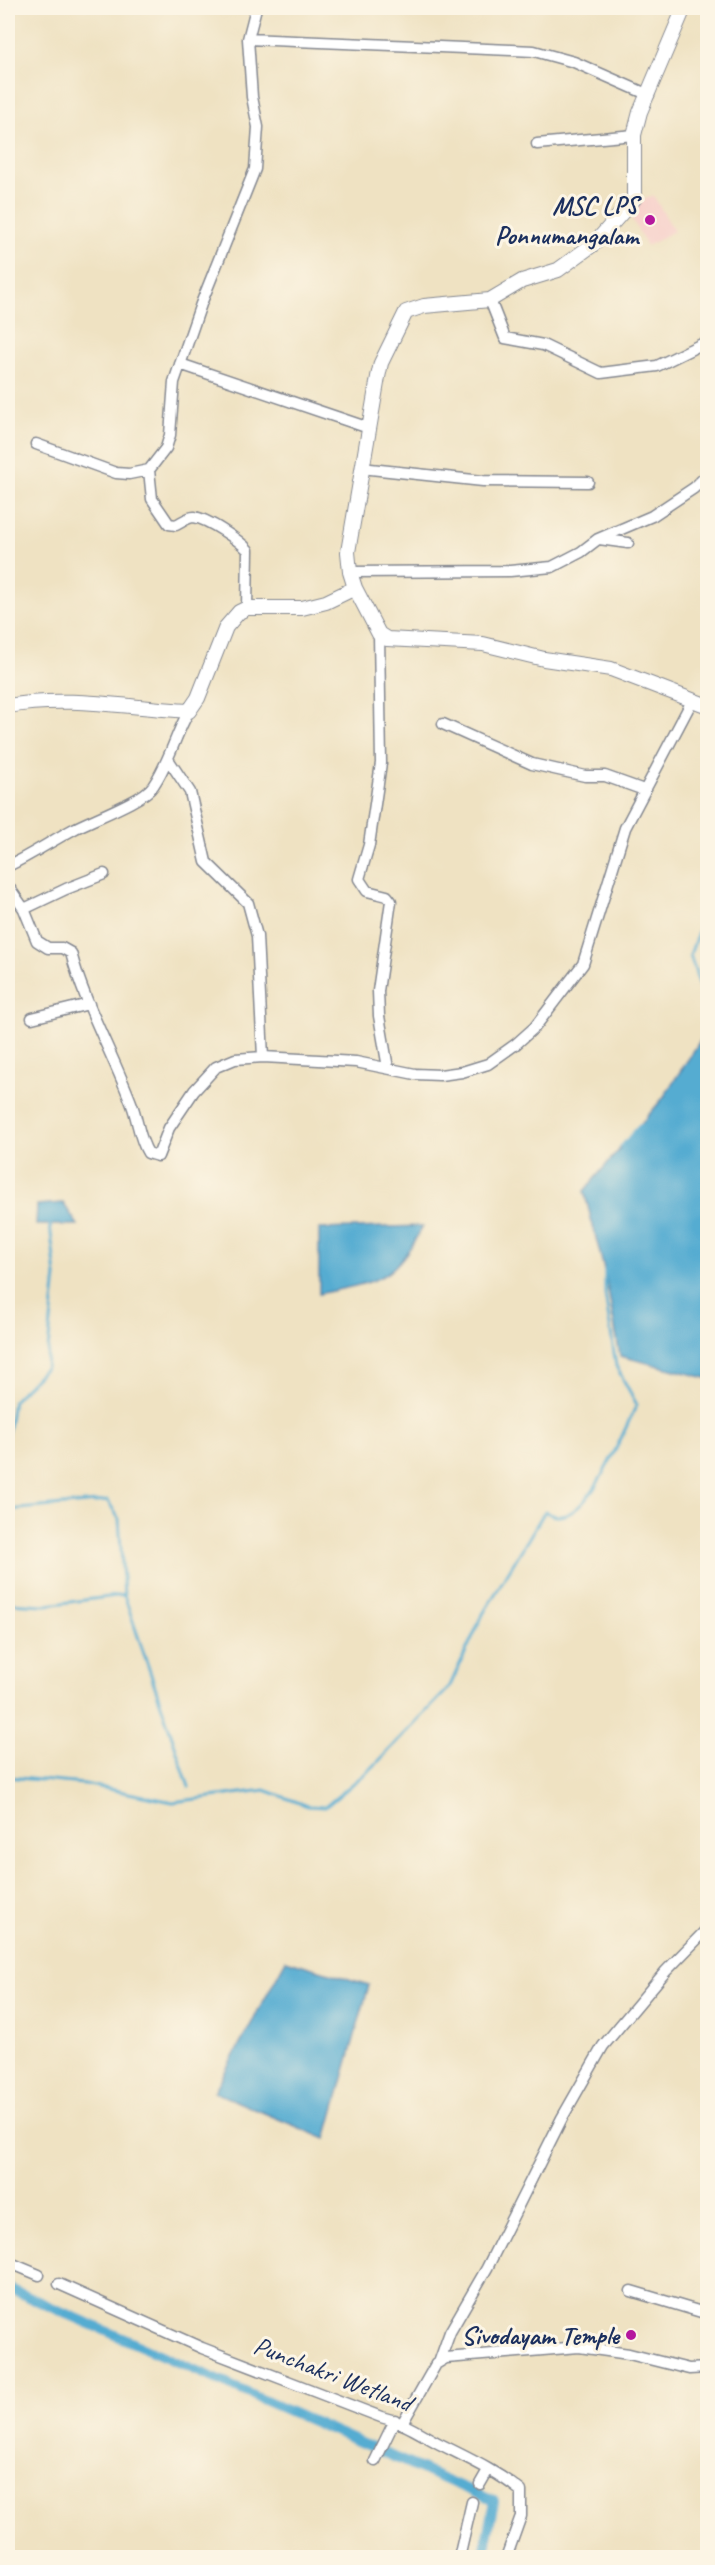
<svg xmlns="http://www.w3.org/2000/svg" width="715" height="2565" font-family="Caveat,sans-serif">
  <rect width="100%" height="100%" fill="#fcf5e5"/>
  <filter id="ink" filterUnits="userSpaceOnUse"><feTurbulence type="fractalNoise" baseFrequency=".0167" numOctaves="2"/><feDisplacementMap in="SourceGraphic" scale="12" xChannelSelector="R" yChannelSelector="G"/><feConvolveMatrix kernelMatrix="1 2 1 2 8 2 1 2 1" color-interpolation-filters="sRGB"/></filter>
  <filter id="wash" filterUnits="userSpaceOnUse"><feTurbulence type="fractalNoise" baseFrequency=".008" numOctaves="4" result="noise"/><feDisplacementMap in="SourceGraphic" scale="24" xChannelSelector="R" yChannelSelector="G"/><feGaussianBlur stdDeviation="1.35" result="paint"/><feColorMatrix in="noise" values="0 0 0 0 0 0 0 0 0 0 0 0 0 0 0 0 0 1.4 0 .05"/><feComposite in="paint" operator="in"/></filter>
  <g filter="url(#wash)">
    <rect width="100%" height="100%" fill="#efe2c2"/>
    <path fill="#f7d0ca" d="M653,195L674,231L647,246L627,210Z"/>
    <path fill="#54acd1" stroke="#386e98" stroke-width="1.5" d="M707,1030L708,1378H706L620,1356L605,1273L584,1191L663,1098Z
      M63,1203L78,1225H36L37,1205Z
      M423,1226C391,1284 379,1280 319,1294V1229Z
      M286,1960L369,1985L326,2139L214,2092Z"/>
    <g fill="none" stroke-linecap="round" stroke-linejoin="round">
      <path stroke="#54acd1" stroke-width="3" d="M708,912L704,915L690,955L708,1010
        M621,1147L640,1125
        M8,1433L13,1401L46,1367L56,1276L50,1225
        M8,1510L108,1501L119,1519L124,1595
        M8,1603L46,1605L124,1595L189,1787
        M8,1777L84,1784L173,1802L265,1790L308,1806L325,1807L373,1767L449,1688L483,1614L545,1511C585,1541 623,1428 637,1405L616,1366L605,1294V1269"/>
      <path stroke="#54acd1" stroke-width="10" d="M8,2288L494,2501L483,2558"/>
    </g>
  </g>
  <g filter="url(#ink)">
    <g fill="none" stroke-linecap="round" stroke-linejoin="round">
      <g stroke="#858890" stroke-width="13">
        <path id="minor" d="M248,39L534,51L574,62L649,95
          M537,144L634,135
          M490,300L505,338L543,345L601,373L657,366L708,341
          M180,364L369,428
          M36,444L116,473L129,474L149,470L166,448L170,435L174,382L201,304L255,169L258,127L252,97L248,39L256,8
          M361,468L483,481L588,482
          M149,470L152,499L169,524L176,525C182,522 188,517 194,517C208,519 239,540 248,550L247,608
          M599,539L628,543
          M350,572L510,571L552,567L581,552L598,539L652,516L694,488L708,474
          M379,634L381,763L369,845L359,879L367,891L387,896L391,901L378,991L379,1016L388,1068
          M443,724L532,764L585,776H605L644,790
          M168,759L190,792L206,862L248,903L257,936L263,1057
          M8,866C31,855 50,842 72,830C90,820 143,801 153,786C169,763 175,735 189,711
          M8,886L24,909L37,941L48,948H62L71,953C85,1006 113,1054 132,1105C138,1121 139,1139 148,1153L158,1156L169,1128L194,1091L216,1067L235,1059L263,1057L356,1062L415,1074L440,1075L462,1072L488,1064L516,1044L535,1027L583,964L625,828L692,701
          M24,909L66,889L104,874
          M32,1018L89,1004
          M8,2262L39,2275
          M59,2284L202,2348L381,2417C403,2422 416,2431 436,2442C465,2457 495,2470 521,2491V2516L506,2558
          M631,2291L708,2314
          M440,2360L450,2332L487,2268L562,2118L603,2046L666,1971L708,1928
          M403,2422L436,2364L446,2358L579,2347L629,2354L689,2369L708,2368
          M375,2461L395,2420
          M480,2484L488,2470
          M459,2558L472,2502"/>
      </g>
      <g stroke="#858890" stroke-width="16">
        <path id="tertiary" d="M355,588L379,634L387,639L483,644L544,659L611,669L708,706
          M8,706C68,695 129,708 189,711L198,698L226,627L239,612L247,608H302L326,602L355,588L350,572L348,552L378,377L381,363L406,312L424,306L490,300L522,281L558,270L595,243L634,199V135L640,112L684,8"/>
      </g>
      <use href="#minor" stroke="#fff" stroke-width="10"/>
      <use href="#tertiary" stroke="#fff" stroke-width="14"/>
    </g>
  </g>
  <g fill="#b5179e" stroke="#fcf5e5" stroke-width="2">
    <circle cx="650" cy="220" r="6"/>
    <circle cx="631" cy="2335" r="6"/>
  </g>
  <g text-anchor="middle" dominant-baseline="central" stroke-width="6" stroke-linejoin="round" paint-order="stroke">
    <g font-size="26" font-weight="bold" fill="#1b2f5e" stroke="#fcf5e5" text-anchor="end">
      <text x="638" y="205">MSC LPS<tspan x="638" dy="30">Ponnumangalam</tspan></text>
      <text x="619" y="2335">Sivodayam Temple</text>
    </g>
    <g font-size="26" fill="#1b2f5e" stroke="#fcf5e5">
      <text transform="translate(333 2374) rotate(21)">Punchakri Wetland</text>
    </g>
  </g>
  <rect width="715" height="2565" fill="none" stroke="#fcf5e5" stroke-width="30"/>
</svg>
